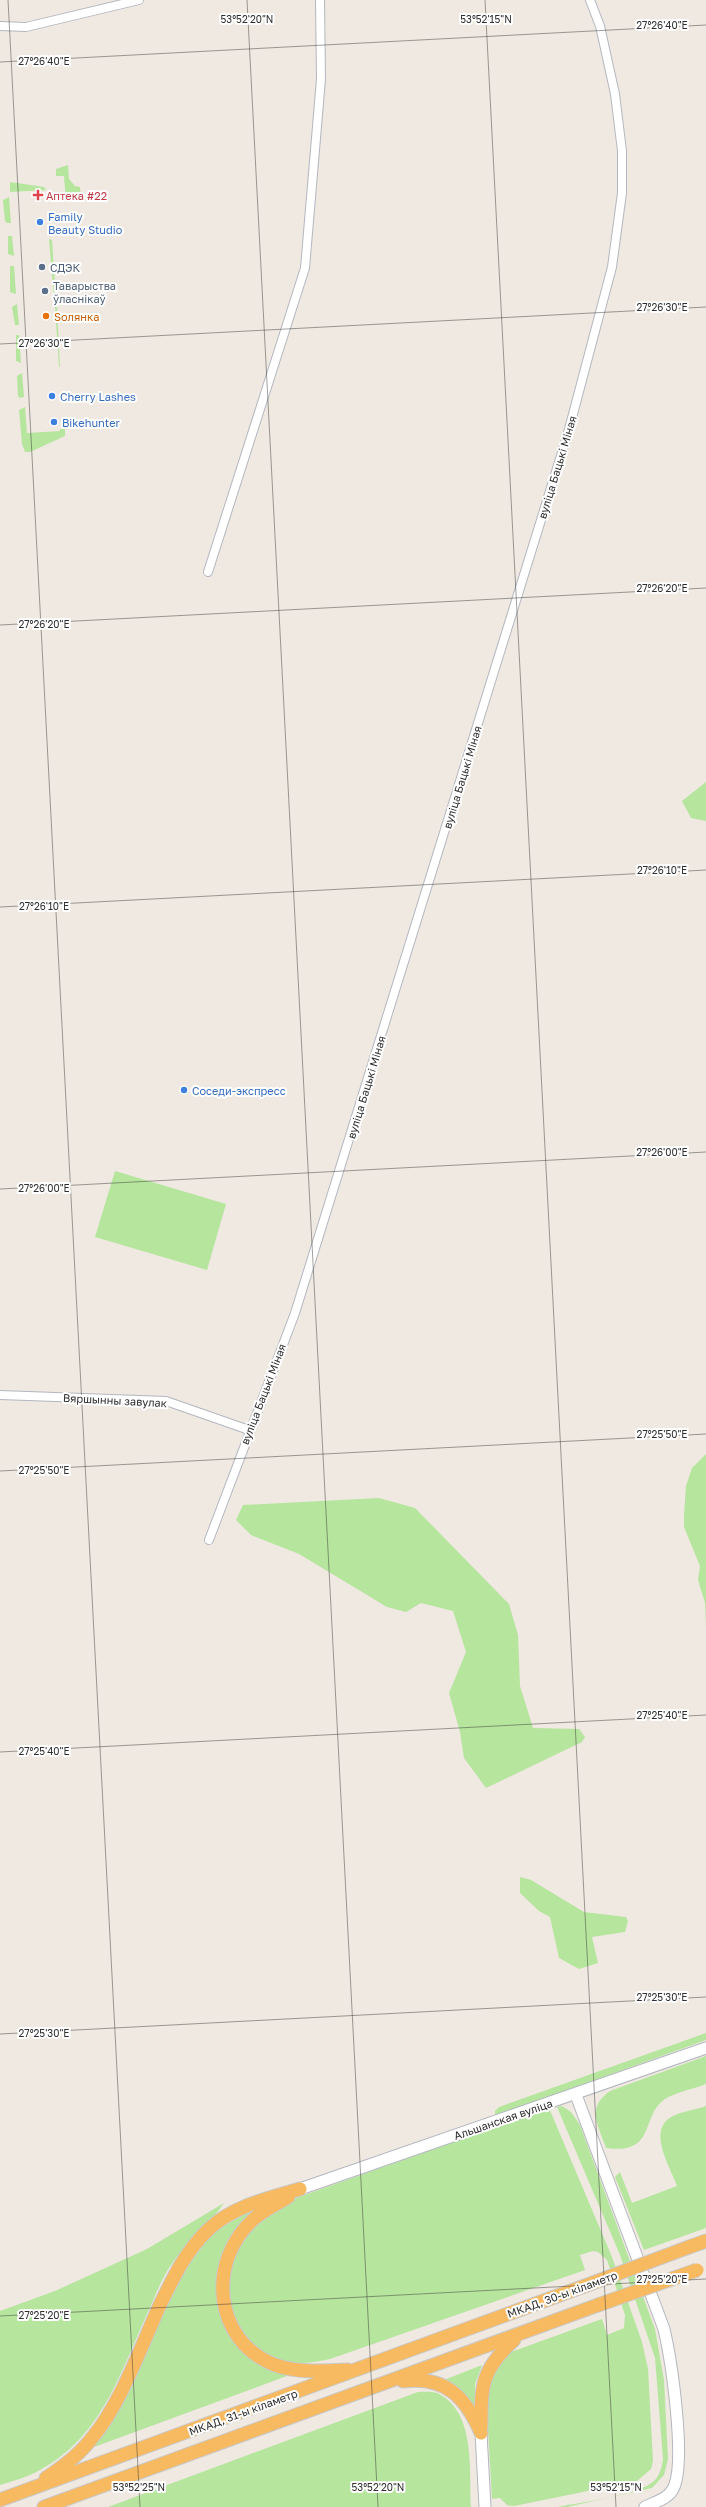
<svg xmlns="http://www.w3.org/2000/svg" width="706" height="2507" font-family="'Golos Text',sans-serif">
  <rect width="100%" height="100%" fill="#efe9e1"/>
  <path fill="#b6e59e" d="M68,165L69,179L75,186L80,187L81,200L66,201L64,176H56V169Z
    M10,182L44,187L46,190L10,192Z
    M9,197L11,223H7L5,221L3,200Z
    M8,236H12L14,256L8,254Z
    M49,239L52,240L56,299H54Z
    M10,266H14L16,294L10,292Z
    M17,304L19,325H15L12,307Z
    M55,306L57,307L60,367H59Z
    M16,335H19L21,363L16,361Z
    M22,373L24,397L20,398L18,396L17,376Z
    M25,407L27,433L60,431V429H65V436L30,452H25L22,444L19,410Z
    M706,782V821L691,818L682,801Z
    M115,1171L226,1204L207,1270L95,1237Z
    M706,1454V1627L705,1603L698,1580L700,1566L684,1527V1515L686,1486L692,1468Z
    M379,1498L415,1508L509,1604L518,1635L520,1686L533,1728L579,1729L585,1737L582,1742L486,1788L464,1758L460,1732L449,1693L466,1652L453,1611L421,1603L406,1612L387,1607L299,1554L251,1535L236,1520L243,1505Z
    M520,1877L531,1880L584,1912L626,1917L628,1921L625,1932L592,1937L598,1963L579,1969L559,1958L550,1917L539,1911L520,1893Z
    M706,2033V2040L495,2116V2111L499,2107Z
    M706,2056V2084C694,2089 676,2092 665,2099C640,2116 657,2155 606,2148C598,2125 586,2108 610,2091Z
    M562,2106L571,2112L580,2125L655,2329L664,2380L668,2459L664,2475L652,2488L567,2507H557C578,2503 640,2495 654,2481C660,2475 662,2467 663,2459L655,2358L620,2255L557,2107Z
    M706,2106V2228L644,2250L615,2177L620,2172L632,2203L677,2186C671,2168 649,2135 668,2119C677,2112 695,2110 706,2106Z
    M549,2108L612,2257L642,2342L648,2369L653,2461L651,2469L637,2481L514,2506L507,2505L500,2498L492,2499L486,2394L500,2360L511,2352L602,2319L607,2335L624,2328L625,2315L607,2260L598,2252L593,2251L580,2255L585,2270L330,2359C309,2364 285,2366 265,2354C228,2333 218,2283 239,2247C253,2225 275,2211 296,2198Z
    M224,2203C208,2227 184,2244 169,2268C160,2282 154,2299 147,2314C120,2374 101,2437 40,2470C28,2477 13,2481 0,2485V2311L55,2291L147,2249Z
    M250,2211L251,2215C241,2230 228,2245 221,2262C216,2272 216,2284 217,2295C221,2337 250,2360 287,2376L94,2447L102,2435L181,2275L203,2244L215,2231Z
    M482,2365L475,2384V2409C466,2396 459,2386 444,2380Z
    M418,2392C424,2392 434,2391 439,2394C476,2413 469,2471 471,2507H108Z"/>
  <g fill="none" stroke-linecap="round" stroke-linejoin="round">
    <g stroke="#b4b7c1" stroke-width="10">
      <path id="minor" d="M0,26L26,27L139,0
        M208,572L305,268L321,79L320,0
        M0,1395L166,1401L249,1430
        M209,1540L295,1313L568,433L612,267L622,193V151L615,94L600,26L590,0"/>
    </g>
    <g stroke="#b4b7c1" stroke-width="13">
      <path id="secondary" d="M576,2095L664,2329C671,2359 687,2463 673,2489C668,2499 655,2502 645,2507
        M300,2189L706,2048
        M481,2433L485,2507"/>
    </g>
    <g stroke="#c9c9c9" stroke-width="15">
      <path id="trunk" d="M288,2197C277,2204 264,2210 255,2218C206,2260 213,2341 275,2365C298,2373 324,2371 348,2370
        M689,2247L706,2241
        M403,2381C445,2376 465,2396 481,2433
        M481,2427C481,2384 482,2369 514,2340
        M46,2478C63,2467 80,2454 92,2438C120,2405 141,2347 159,2307C173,2278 186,2250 210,2228C234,2206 269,2198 300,2189
        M0,2500L590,2284
        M44,2507L598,2305"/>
    </g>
    <use href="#minor" stroke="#fff" stroke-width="8"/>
    <use href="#secondary" stroke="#fff" stroke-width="11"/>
    <use href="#trunk" stroke="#f8ba60" stroke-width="13"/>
    <g stroke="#c9c9c9" stroke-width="15" stroke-linecap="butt">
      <path id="trunk-bridge" d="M590,2284L689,2247
        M598,2305L697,2270"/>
    </g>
    <use href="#trunk-bridge" stroke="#f8ba60" stroke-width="13"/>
  </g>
  <path fill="none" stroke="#2e2e2e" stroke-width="1" stroke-opacity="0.45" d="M8,0L140,2507M247,0L378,2507M485,0L616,2507M0,62L706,25M0,344L706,307M0,625L706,588M0,907L706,870M0,1189L706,1152M0,1471L706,1434M0,1752L706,1715M0,2034L706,1997M0,2316L706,2279"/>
  <path fill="#e0444e" stroke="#fff" stroke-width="1.5" d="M36 189h4v4h4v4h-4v4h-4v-4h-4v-4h4z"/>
  <g fill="#3f7fe0" stroke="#fff" stroke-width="1.5">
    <circle cx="40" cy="222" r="4"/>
    <circle cx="52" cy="396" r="4"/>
    <circle cx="54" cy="422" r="4"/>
    <circle cx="184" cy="1090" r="4"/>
  </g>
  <g fill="#5c6f8a" stroke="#fff" stroke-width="1.5">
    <circle cx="42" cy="267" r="4"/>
    <circle cx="45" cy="291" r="4"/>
  </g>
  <circle fill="#e8710a" stroke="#fff" stroke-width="1.5" cx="46" cy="316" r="4"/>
  <g text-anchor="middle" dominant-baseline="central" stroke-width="4" stroke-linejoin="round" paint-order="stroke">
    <g font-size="11" fill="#be3a42" stroke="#fff" text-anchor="start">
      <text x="46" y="195">Аптека #22</text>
    </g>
    <g font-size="11" fill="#366cbe" stroke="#fff" text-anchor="start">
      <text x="48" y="216">Family<tspan x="48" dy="13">Beauty Studio</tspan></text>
      <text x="60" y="396">Cherry Lashes</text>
      <text x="62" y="422">Bikehunter</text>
      <text x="192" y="1090">Соседи-экспресс</text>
    </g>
    <g font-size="11" fill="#4e5e75" stroke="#fff" text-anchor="start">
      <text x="50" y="267">СДЭК</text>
      <text x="53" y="285">Таварыства<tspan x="53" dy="13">ўласнікаў</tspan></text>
    </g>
    <g font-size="11" fill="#c56008" stroke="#fff" text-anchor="start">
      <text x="54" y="316">Sолянка</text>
    </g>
    <g font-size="11" fill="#2e2e2e" stroke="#fff">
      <text transform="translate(557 467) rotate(-73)">вуліца Бацькі Міная</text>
      <text transform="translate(462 777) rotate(-73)">вуліца Бацькі Міная</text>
      <text transform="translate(366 1087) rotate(-73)">вуліца Бацькі Міная</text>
      <text transform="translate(263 1394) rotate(-69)">вуліца Бацькі Міная</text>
      <text transform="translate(115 1400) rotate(3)">Вяршынны завулак</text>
      <text transform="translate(503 2119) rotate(-19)">Альшанская вуліца</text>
      <text transform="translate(562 2294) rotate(-20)">МКАД, 30-ы кіламетр</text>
      <text transform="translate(243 2412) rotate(-20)">МКАД, 31-ы кіламетр</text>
    </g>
  </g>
  <g font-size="10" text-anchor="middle" fill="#2e2e2e" stroke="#fff" stroke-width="4" stroke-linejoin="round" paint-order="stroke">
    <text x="247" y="23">53°52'20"N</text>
    <text x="486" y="23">53°52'15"N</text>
    <text x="662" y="29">27°26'40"E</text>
    <text x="44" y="65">27°26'40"E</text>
    <text x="662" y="311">27°26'30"E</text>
    <text x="44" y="347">27°26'30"E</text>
    <text x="662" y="592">27°26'20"E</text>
    <text x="44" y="628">27°26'20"E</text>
    <text x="662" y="874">27°26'10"E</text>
    <text x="44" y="910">27°26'10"E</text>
    <text x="662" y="1156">27°26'00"E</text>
    <text x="44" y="1192">27°26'00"E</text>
    <text x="662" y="1438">27°25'50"E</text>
    <text x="44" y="1474">27°25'50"E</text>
    <text x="662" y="1719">27°25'40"E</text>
    <text x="44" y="1755">27°25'40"E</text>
    <text x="662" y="2001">27°25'30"E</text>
    <text x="44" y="2037">27°25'30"E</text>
    <text x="662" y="2283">27°25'20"E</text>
    <text x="44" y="2319">27°25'20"E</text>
    <text x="139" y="2491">53°52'25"N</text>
    <text x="378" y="2491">53°52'20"N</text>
    <text x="616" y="2491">53°52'15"N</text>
  </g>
</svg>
